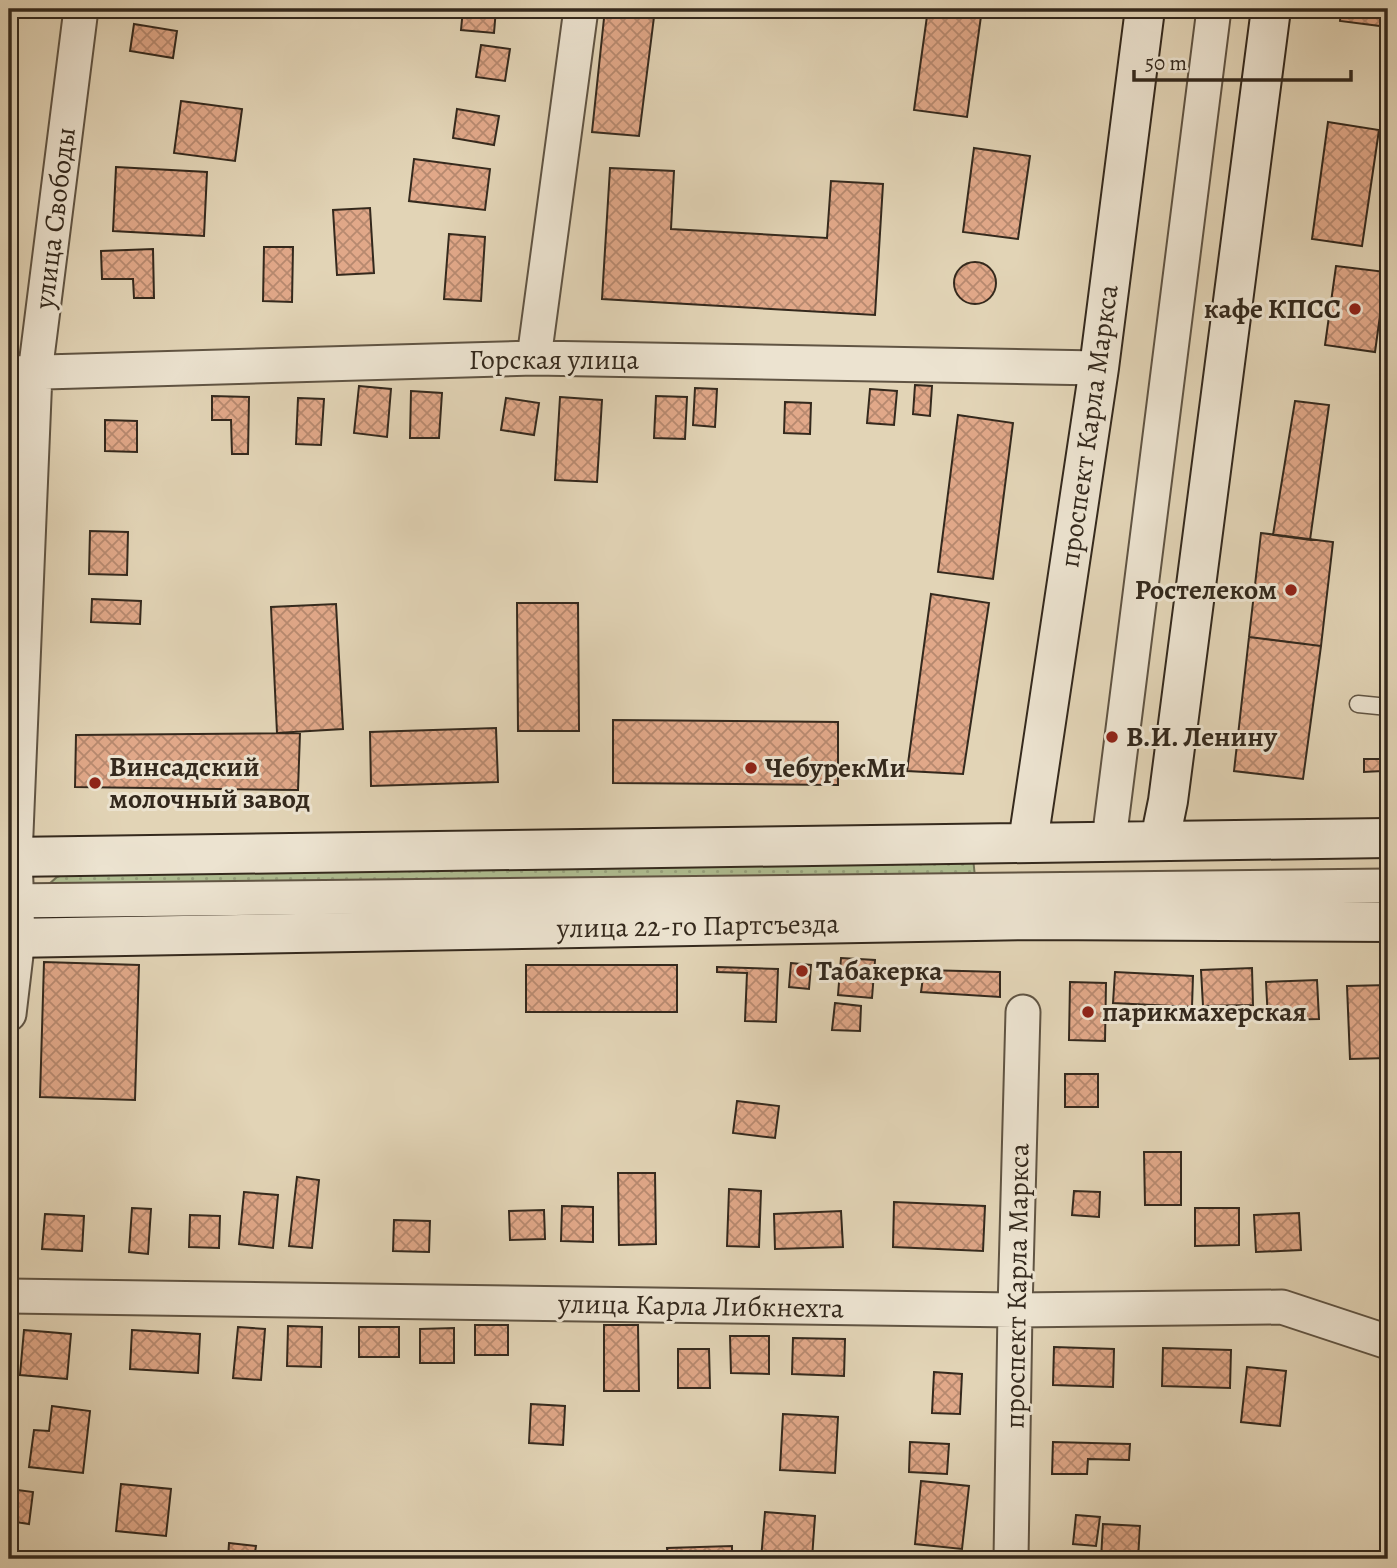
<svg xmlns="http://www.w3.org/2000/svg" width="1397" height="1568" font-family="Alegreya,serif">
  <defs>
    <pattern id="grass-dots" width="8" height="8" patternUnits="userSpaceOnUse" patternTransform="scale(1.75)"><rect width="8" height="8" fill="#afbd91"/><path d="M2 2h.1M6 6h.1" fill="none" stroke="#97a27d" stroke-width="1.8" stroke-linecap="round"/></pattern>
    <pattern id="building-cross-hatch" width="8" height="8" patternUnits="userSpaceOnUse" patternTransform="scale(1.75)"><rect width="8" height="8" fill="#e1a889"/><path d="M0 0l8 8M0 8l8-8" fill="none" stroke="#b7896f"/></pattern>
  </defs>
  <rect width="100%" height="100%" fill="#e2d4b6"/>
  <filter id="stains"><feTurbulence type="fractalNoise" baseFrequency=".00286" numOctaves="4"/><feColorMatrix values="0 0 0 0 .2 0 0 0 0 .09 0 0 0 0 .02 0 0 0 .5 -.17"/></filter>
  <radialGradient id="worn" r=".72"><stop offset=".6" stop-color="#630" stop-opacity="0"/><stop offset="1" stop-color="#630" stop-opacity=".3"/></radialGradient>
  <path fill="url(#grass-dots)" stroke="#727357" stroke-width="2" d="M973,858L975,877L48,885L57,877L71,872Z"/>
  <path fill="url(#building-cross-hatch)" stroke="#34291d" stroke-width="2" d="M463,9H496L494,33L461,30Z
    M605,9H655L639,136L592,132Z
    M928,9H982L967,117L914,110Z
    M1341,9H1388V27L1340,21Z
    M134,24L177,31L173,58L130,51Z
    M481,45L510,49L505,81L476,77Z
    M181,101L242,109L235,161L174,153Z
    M457,109L499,116L494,145L453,138Z
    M1328,122L1379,130L1362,246L1312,239Z
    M974,148L1030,156L1018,239L963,232Z
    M414,159L490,169L485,210L409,201Z
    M116,167L207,172L204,236L113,231Z
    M610,168L674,171L671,229L827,238L831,181L883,184L875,315L602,299Z
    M370,208L374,273L337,275L333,210Z
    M449,234L485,237L481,301L444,299Z
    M264,247H293L292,302L263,301Z
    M153,249L154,298H134L133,279H102L101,251Z
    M954 283a21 21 0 1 1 42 0a21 21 0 1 1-42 0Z
    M1336,266L1386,272L1375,352L1325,345Z
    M915,385L932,386L930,416L913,414Z
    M359,386L391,389L387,437L354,433Z
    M695,388L717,389L715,427L693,425Z
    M870,389L897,391L894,425L867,423Z
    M411,391L442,393L439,438H410Z
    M212,396L249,397L248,454H232L231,420H212Z
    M656,396L687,397L685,439L654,438Z
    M560,397L602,400L597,482L555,480Z
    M298,398L324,399L321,445L296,444Z
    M506,398L539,403L534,435L501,430Z
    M1295,401L1329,405L1310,540L1273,535Z
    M785,402L811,403L810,434L784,433Z
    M958,415L1013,423L993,579L938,572Z
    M105,420L137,421V452L105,451Z
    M90,531L128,532L127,575L89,574Z
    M1261,533L1333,542L1321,646L1249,637Z
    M931,594L989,603L963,774L907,771Z
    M92,599L141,601L140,624L91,622Z
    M517,603H578L579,731H518Z
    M336,604L343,729L277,733L271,607Z
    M1249,637L1321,646L1303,779L1234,771Z
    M613,720L838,722V785L613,783Z
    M496,728L498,782L371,786L370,732Z
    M300,733L298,790L75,787L76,735Z
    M1364,759H1381L1382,771L1364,772Z
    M841,958L875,960L872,998L838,995Z
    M44,962L139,965L135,1100L40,1097Z
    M791,963L811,965L809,989L789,987Z
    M526,965H677V1012H526Z
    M717,967L778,969L776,1022L745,1021L747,973L717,972Z
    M1252,968L1253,1005L1203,1006L1201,970Z
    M924,970L1000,972V997L921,992Z
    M1115,972L1193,976L1192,1007L1113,1003Z
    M1317,980L1319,1019L1268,1020L1266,982Z
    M1070,982L1106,983L1105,1041L1069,1040Z
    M1388,985V1058L1350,1059L1347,986Z
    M835,1003L861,1006L860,1031L832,1030Z
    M1065,1074H1098V1107H1065Z
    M737,1101L779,1106L775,1138L733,1133Z
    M1144,1152H1181V1205H1145Z
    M618,1173H655L656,1244L619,1245Z
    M297,1177L319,1180L312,1248L289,1246Z
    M729,1189L761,1191L759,1247L727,1246Z
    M1074,1191L1100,1192L1099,1217L1072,1215Z
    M244,1192L278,1195L273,1248L239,1244Z
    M894,1202L985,1206L983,1251L893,1247Z
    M562,1206L593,1207V1242L561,1241Z
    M132,1208L151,1209L148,1254L129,1252Z
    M1195,1208H1239V1245L1195,1246Z
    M544,1210L545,1239L510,1240L509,1211Z
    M841,1211L843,1247L775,1249L774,1214Z
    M1299,1213L1301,1250L1256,1252L1254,1215Z
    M45,1214L84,1216L82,1251L42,1249Z
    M190,1215L220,1216L219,1248L189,1247Z
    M394,1220L430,1221L429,1252L393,1251Z
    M475,1325H508V1355H475Z
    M604,1325H638L639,1391H604Z
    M288,1326L322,1327L321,1367L287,1366Z
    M238,1327L265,1329L261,1380L233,1378Z
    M359,1327H399V1357H359Z
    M454,1328V1363H420V1329Z
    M24,1330L71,1334L67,1379L20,1375Z
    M132,1330L200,1334L198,1373L130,1369Z
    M730,1336H769V1374L731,1373Z
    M793,1338L845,1339L844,1376L792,1374Z
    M1054,1347L1114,1349L1113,1387L1053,1385Z
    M1163,1348L1231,1350L1230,1388L1162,1386Z
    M678,1349H709L710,1388H678Z
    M1247,1367L1286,1371L1280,1426L1241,1422Z
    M934,1372L962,1374L960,1414L932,1413Z
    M531,1404L565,1406L563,1445L529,1443Z
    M52,1406L90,1411L83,1473L29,1467L34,1430L49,1431Z
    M783,1414L838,1417L835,1473L780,1470Z
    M1384,1419H1388V1484H1384Z
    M910,1442L949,1444L947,1474L909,1472Z
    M1053,1442L1130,1444L1129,1460L1088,1459L1087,1474H1052Z
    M921,1481L969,1486L962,1549L915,1544Z
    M121,1484L171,1489L166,1536L116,1531Z
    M10,1489L33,1492L29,1524L9,1521Z
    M765,1512L815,1516L812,1559H761Z
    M1076,1515L1100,1517L1096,1546L1073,1544Z
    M1103,1524L1140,1526L1138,1559H1101Z
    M229,1543L256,1546L254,1559H228Z
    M732,1546V1559H668L667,1548Z
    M93,1554L122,1556V1559H93Z"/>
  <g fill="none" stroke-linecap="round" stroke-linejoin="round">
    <g stroke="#605443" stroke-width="19">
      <path id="lane" d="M1358,704L1388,707"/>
    </g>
    <g stroke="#605443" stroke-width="37">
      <path id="street" d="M534,358L581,9
        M9,373L534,358L1099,368
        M1109,840L1214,9
        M9,901L1388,886
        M9,1014L18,938L15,857L35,373L81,9
        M9,1296L1015,1310L1282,1307L1388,1342
        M1011,1559L1015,1310L1023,1012"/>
    </g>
    <g stroke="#34291d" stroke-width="42">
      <path id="secondary" d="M1160,840L1168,801L1271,9
        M1028,842L1099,368L1145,9
        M9,857L1388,838
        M9,938L1030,920L1388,922"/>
    </g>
    <use href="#lane" stroke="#ece3d0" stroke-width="16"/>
    <use href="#street" stroke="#ece3d0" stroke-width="33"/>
    <use href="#secondary" stroke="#ece3d0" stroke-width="38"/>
  </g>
  <g fill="#8f2418" stroke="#ece3d0" stroke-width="2.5">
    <circle cx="1355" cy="309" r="7"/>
    <circle cx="1291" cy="590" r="7"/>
    <circle cx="1112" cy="737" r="7"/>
    <circle cx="751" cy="768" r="7"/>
    <circle cx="95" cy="783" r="7"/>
    <circle cx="802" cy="971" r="7"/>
    <circle cx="1088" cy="1012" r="7"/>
  </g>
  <g text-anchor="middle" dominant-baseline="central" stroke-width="6" stroke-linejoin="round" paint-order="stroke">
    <g font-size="28" fill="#34291d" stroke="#ece3d0">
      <text transform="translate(55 218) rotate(-83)">улица Свободы</text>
      <text x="554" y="360">Горская улица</text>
      <text transform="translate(1089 426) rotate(-82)">проспект Карла Маркса</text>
      <text transform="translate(698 926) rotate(-1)">улица 22-го Партсъезда</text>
      <text transform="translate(1017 1286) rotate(-89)">проспект Карла Маркса</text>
      <text transform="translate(701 1306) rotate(1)">улица Карла Либкнехта</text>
    </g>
    <g font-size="28" font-weight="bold" fill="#34291d" stroke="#ece3d0" text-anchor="start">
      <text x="1341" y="309" text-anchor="end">кафе КПСС</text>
      <text x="1277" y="590" text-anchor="end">Ростелеком</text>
      <text x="1126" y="737">В.И. Ленину</text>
      <text x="109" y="767">Винсадский<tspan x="109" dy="32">молочный завод</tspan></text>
      <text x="765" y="768">ЧебурекМи</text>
      <text x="816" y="971">Табакерка</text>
      <text x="1102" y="1012">парикмахерская</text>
    </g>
  </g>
  <rect width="1397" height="1568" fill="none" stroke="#e2d4b6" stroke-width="35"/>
  <rect x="10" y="10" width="1376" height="1547" fill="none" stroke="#34291d" stroke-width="3.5"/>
  <rect x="18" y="18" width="1362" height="1533" fill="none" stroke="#34291d" stroke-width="2"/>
  <path d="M1134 70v10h217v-10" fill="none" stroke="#34291d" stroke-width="3.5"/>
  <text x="1145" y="70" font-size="21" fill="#34291d" stroke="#ece3d0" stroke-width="5" paint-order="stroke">50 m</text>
  <rect width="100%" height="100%" filter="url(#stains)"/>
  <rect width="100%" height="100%" fill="url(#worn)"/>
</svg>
